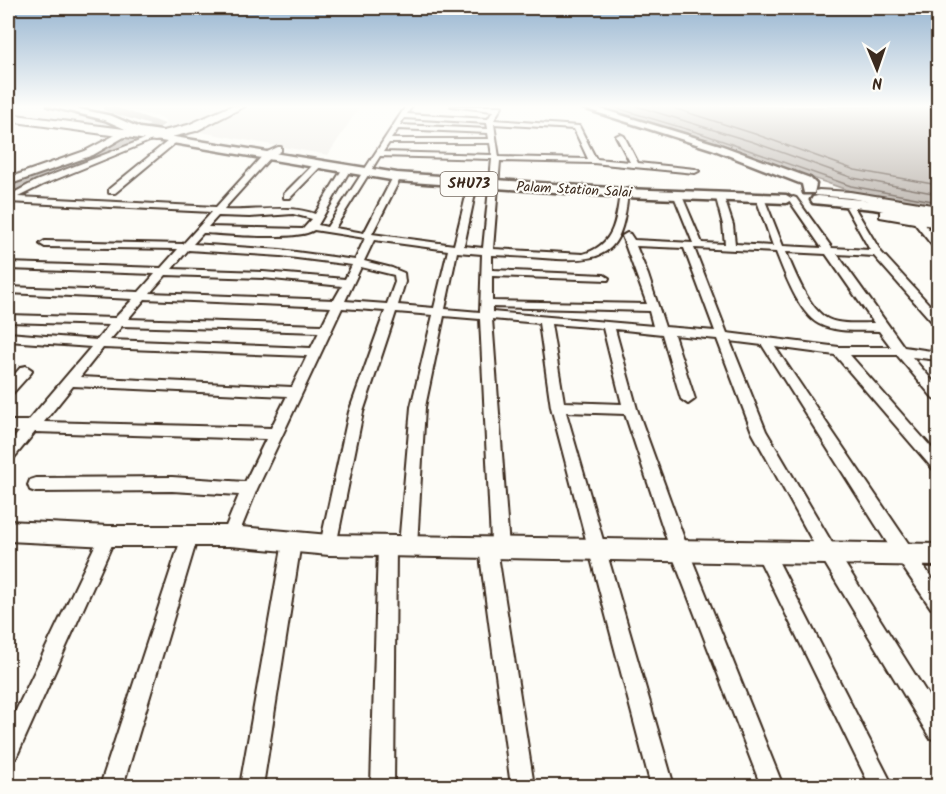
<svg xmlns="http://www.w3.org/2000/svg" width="946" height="794" font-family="Kalam,sans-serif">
  <rect width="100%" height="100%" fill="#fdfcf7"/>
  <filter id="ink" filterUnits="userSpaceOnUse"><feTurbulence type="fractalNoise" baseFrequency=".0167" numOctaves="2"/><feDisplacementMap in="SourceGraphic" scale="12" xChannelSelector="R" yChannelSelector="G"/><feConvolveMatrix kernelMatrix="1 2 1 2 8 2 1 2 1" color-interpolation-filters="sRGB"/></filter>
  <g filter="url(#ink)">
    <path fill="#efece7" d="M8,106L58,107L119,123L125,129L8,114Z
      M112,106H231L189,127L161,130L167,124L163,118Z
      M243,106H360L328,155L195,131Z"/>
    <path fill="#bbb4ad" stroke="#887d74" stroke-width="1.5" d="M589,106L938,107V208L850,191L701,139Z"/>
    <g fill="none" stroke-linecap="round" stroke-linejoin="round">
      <path stroke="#6e6157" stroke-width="1.5" d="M610,106L703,134L851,186L938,202
        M636,106L753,142L853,178L938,194
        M667,106L755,134L855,170L938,185"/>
      <path fill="#bbb4ad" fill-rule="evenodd" d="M103,106H113L165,124L137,143L8,194V185L129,137L150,125L103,110Z"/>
      <g stroke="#3b2a1e" stroke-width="4">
        <path id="street" d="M406,106H412L407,114L488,119L493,111L451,106H502L494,120L579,126L596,159L630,162L616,136L620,134L624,136L638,163L695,169L699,171L695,173L593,163L500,161L493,249L583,254C614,245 616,222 620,193L624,190L628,193C622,246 613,262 557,259C535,257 514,256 492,255V270L604,275L609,278L608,280L492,276V301L647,304L622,236L627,233L630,234L634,240L693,243L674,196L675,194L682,196L702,243L725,244L723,225L716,198L720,195L724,198L733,225L735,244L773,246L756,198L760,195L764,198L783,246L822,248L789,200L793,197L796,198L832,248L870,250L846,207L853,205L881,252L938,314V324H934L874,256L837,254L904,347L938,352V360L912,357L938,387V400L933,398L897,355H850L938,455V471L933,469L835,355L775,347L938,587V611L931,608L898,560L762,345L730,341L766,431L835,548L938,711V741L930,738L823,560L752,432L717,339L674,335L695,399L688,404L681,399L662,334L615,329L637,409L689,552L783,786H761L671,552L625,414L566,412L674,786H651L551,407L539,323L492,319L509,548L506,554L498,555L534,786H511L479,548L482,542L491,541L480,319L444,316L425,407L417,546L414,552L408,554L402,552L399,546L411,407L433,315L396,312L363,412L335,551L329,553L323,551L320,545L349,412L385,311L342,308L257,489L236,541L230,544L224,541L222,536L239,495L172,491L36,492L30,490L28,485L30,480L36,478L172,477L245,482L266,439L35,432L13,459L8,461V445L19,432L8,431V421H28L91,347L8,341V333L97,340L109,325L8,322V315L115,318L133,299L8,293V287L139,292L155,274L8,269V263L161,268L178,249L45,247L40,244L45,241L183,244L212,212L8,202V196L36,181L155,135L157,136V138L42,185L18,197L216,207L265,153L278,147H281V151L271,157L223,210C252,212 288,204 315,214L343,168H349L350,170L318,225L327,227ZM404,118L487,123L488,129L400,125ZM494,124L574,129L588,159L499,157ZM398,129L488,133L489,139H391ZM389,143H490L492,155L383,152ZM380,156L492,159L483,248L464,246L477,184L473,182L469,184L454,245L372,234L401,177L397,175L393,177L364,233L335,228ZM293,214L312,219L303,229L208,227L218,216L250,217ZM314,230L365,238L355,260L281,250L193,244L203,233C226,234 298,241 314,230ZM374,240L448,250L434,308L398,305L405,282L404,273L392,268L364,261ZM636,246L684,248L715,331L665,327L648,275ZM694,248L776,252C784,272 799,314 819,324C836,333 860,330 879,331L891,347H839L727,333ZM188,250L281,256L352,265L345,279L263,272L172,269ZM457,252L482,254L480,312L445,309ZM786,252L826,254L874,323C860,323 841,325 828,319C809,310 794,271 786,252ZM361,267L394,275L395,282L387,304L345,301ZM166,275L263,278L342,286L334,300L150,293ZM145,299L331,307L322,325L128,319ZM492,307L649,311L653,326L492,312ZM551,324L603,328L622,404L564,402ZM122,326L319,332L311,348L110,340ZM103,348L307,356L292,387L80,377ZM73,386L287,396L271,428L44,422Z
          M8,130L12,131L13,132L8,134Z
          M173,137L180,139L115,193H109V189Z
          M316,162L323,164L290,198H284V194Z
          M917,217L920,218L938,241V250L935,249L912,220Z
          M26,366L32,370L31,373L13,393L8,395V382L21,367Z
          M108,528L114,531L116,536L16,758L8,761V727L102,531Z
          M190,528L196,531L198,536L123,786H100L182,536L184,531Z
          M292,534L298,536L301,542L263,786H240L283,542L286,536Z
          M387,538L393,540L396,546L394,786H371L378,546L381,540Z
          M765,545L771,547L893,786H870L756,553L759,547Z"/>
      </g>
      <g stroke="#3b2a1e" stroke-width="4">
        <path id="secondary" d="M123,131L131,133L93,155L8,185V178L85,151Z
          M819,190L850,192L938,206V213L850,198L815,195V191Z
          M884,210L938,219V227L880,217V211Z
          M8,521L108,526H230L329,535L938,544V566L329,555L230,546H108L8,541Z"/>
      </g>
      <g stroke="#3b2a1e" stroke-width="5">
        <path id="primary" d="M48,106H65L112,116L140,128L168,132V136L397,173L624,189L786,195L793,199L786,203L624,197L397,181L155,140L151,139L150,136L134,133L105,120Z
          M577,106H591L720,145L810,178L816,184L814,193H804L802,184L712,149Z
          M818,196L873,201L938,212V220L873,209L813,203L811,200L813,197Z"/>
      </g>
      <g stroke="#3b2a1e" stroke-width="4">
        <path id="highway" d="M231,106H245L196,131L155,141L8,121V114L155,133L188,125Z"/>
      </g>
      <use href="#street" fill="#fdfcf7" fill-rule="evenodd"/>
      <use href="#secondary" fill="#fdfcf7" fill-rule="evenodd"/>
      <use href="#primary" fill="#fdfcf7" fill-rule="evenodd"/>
      <use href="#highway" fill="#fdfcf7" fill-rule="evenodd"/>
    </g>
  </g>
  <linearGradient id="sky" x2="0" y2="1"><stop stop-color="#96b4d0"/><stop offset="0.49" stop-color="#fefefb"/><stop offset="1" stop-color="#fefefb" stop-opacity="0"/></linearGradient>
  <rect width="946" height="217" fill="url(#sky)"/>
  <g text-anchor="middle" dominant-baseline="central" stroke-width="4.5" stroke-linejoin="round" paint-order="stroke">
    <g font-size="14" fill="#3b2a1e" stroke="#fdfcf7">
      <text transform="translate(574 190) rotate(3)">Palam Station Salai</text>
    </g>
    <rect fill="#fdfcf7" stroke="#75695f" stroke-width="1.5" x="440.5" y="172" width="57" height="24" rx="4.5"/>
    <g font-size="15" font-weight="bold" fill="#3b2a1e">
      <text x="469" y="184">SHU73</text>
    </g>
  </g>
  <rect width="946" height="794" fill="none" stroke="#fdfcf7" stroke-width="30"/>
  <rect x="15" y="15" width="916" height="764" fill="none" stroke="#3b2a1e" stroke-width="2" filter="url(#ink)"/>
  <g transform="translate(877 69) rotate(178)" stroke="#fdfcf7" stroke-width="4.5" paint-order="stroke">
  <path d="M0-4.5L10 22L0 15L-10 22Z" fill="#3b2a1e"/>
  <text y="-9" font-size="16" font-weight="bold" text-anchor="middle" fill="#3b2a1e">N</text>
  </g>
</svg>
